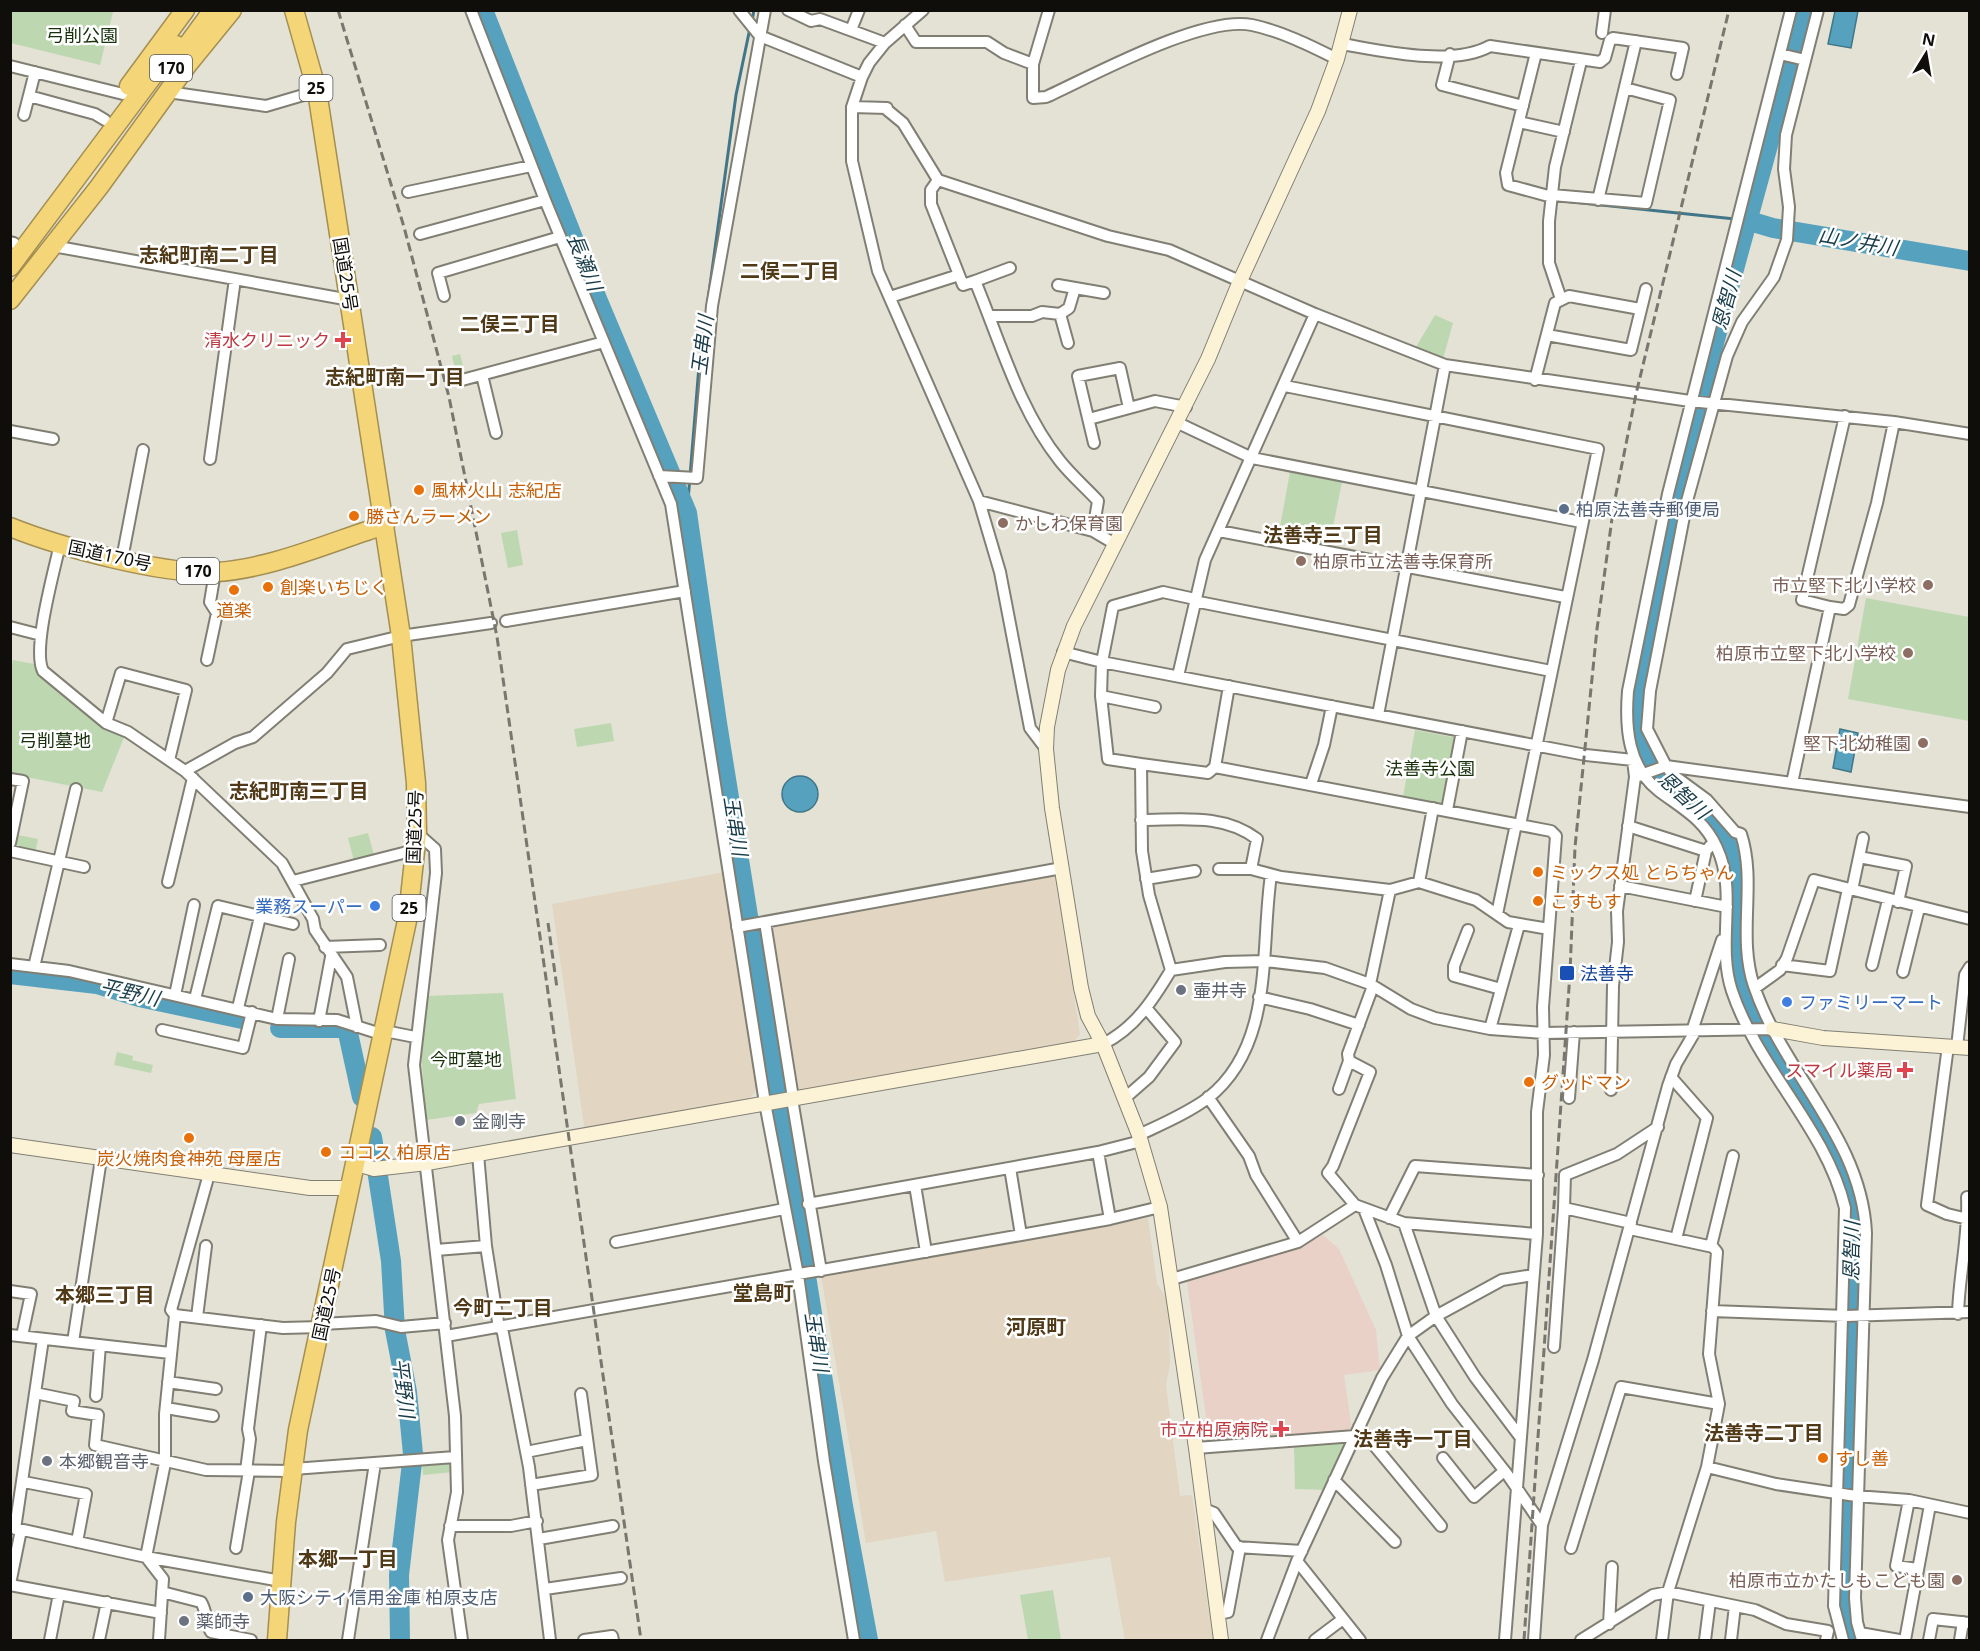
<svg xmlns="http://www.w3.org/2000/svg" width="1980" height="1651" font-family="'Noto Sans','Noto Sans JP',sans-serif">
  <rect width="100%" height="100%" fill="#e4e1d5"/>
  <path fill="#e2d5c2" d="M725,872L758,1082L755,1092L748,1100L585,1132L552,904Z
    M1054,873L1080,1034L1072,1044L802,1092L799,1089L773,929L777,923Z
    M1148,1218L1157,1284L1167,1299L1173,1325L1169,1327L1170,1364L1166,1385L1180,1496L1192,1495L1213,1640H1125L1110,1557L945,1582L936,1531L866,1543L821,1275Z"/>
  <path fill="#e9d1c8" d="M1323,1235L1339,1249L1376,1330L1380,1370L1344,1375L1352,1431L1210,1445L1187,1282L1293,1250Z"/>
  <path fill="#bdd8b1" d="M108,10L113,12L100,65L11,43V11Z
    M1435,315L1453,323L1443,359L1416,347Z
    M460,354L467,381L459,384L452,356Z
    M1290,472L1342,482L1329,547L1278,537Z
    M517,530L523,565L508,568L501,533Z
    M1866,598L1969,617V721L1848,699Z
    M13,660L34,664L42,675L125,735L102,792L11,774L10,673Z
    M611,723L614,741L577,747L574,729Z
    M1415,730L1457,738L1444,805L1403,797Z
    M368,833L374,855L354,861L348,838Z
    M18,835L38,839L35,854L15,847Z
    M503,993L516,1099L479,1104L476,1113L426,1120L420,1038L426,996Z
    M117,1052L133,1056L132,1060L153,1065L151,1073L114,1065Z
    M1349,1442L1326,1490L1295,1489L1294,1446Z
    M452,1461L453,1472L423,1475L422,1463Z
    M1053,1590L1061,1640H1028L1020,1595Z"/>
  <path fill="#56a2be" stroke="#417688" stroke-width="1.5" d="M1835,11H1858L1851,48L1828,44Z
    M1840,729L1858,733L1851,772L1833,768Z
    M782 794a18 18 0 1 1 36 0a18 18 0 1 1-36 0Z"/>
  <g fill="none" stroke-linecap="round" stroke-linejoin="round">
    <path stroke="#417688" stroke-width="3" d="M752,21L754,10
      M1563,201L1735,219
      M708,300L736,95L750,28
      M687,513L699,366L707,309"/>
    <path stroke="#56a2be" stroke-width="20" d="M483,10L597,299L687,513L717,723L843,1506L868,1640
      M1804,10C1771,140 1733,267 1700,397C1684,458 1674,521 1661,583C1653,622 1630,708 1640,744C1644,759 1659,777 1670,787C1678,794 1689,797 1697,805C1711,817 1721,830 1729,846C1750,892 1724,947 1744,995C1777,1074 1846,1142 1854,1230L1844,1604L1852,1640
      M1746,220L1773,228L1970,261
      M10,974L97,984L139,997L247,1020
      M280,1028H343L348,1033L362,1097
      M372,1137L391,1261L395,1330L407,1392L413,1454L399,1575L400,1640"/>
    <g stroke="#817f74" stroke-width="14">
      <path id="street" d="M471,10L545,200L671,504L765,1103L798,1275L824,1461L854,1640
        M739,10L760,36L862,77
        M788,10L811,21L820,19L885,43
        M923,10L885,43L869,63L862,77L852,107V161L878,271L979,501L1000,572L1030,728L1046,749
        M1791,10L1668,494L1628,691C1625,728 1628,767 1659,791C1683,809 1704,819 1717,848C1738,893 1716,943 1732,991C1758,1069 1826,1128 1845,1208L1834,1606L1843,1640
        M1818,10L1786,135L1784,169L1789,207L1787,240L1774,277L1742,322L1727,356L1687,501L1650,691L1647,729L1666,766L1673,775L1707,800L1735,832L1741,834C1757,883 1737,936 1754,986C1783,1073 1862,1138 1866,1233L1855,1598L1857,1622L1862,1640
        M905,25L916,42H987L1004,53L1033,64V98L1046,97C1094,75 1203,15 1252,25C1281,31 1311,46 1337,59
        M851,30L859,10
        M1602,33L1605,10
        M1342,44C1383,51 1452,67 1490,46L1600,62L1605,58L1610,40L1613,38L1683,48L1677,74
        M1536,53L1506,173L1508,185L1552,197
        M1450,54L1442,85L1523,106
        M1780,54L1805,60
        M1033,64L1049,10
        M10,66L123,94
        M168,92L266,106L317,91
        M29,96L95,114L105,120
        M852,107L887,108
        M886,109L903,123L938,180L1108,236L1169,250L1315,314L1445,365L1690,401L1894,422L1970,434
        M24,115L35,72
        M1519,122L1564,132
        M938,180L931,190V204L963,285L975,281C1000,341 1019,410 1060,461C1071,475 1086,488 1098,501L1093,531
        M408,192L531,166
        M1552,195L1646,203L1670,100L1625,88
        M1598,200L1636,41
        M420,234L545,200
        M10,242L14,243
        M53,246L350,300
        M975,281L1010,268
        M1058,285L1104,293
        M444,296L438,273L560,237
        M890,297L959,275
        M1561,299L1549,263V221L1555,167L1581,61
        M1060,314L1068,343
        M989,316H1032L1042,312L1060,314L1069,308L1075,288
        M1547,335L1631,350L1646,289
        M482,375L496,433
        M462,380L604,342
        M1535,380L1555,303L1569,296L1640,309
        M1285,386L1598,449L1520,825
        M1089,419L1155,401L1186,407
        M1178,423L1252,458L1581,522
        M10,431L53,439
        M1094,443L1078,376L1120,368L1129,408
        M210,459L235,279
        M659,476L697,478L712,306L765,10
        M979,501L1093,531L1115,544
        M1219,531L1565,597
        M60,544C54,572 32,649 43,671L106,723L128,732L185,771L282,863L313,919L315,930L347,977L357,1027
        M122,559L143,450
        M1194,601L1551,671
        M1830,607L1802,600L1845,416
        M506,621L685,591
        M10,627L41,635
        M1063,652L1102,662L1586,755L1633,760L1635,777L1617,911L1618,942L1613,986L1611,1090
        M207,660L217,613L210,602L215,572
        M1178,676L1205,560L1315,314
        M1229,686L1215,767L1520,825L1551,831L1556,836L1543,1007L1544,1055L1537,1112V1234L1505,1640
        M1101,696L1155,707
        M1378,715L1445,365
        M106,723L121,673L186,690L169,760
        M1141,764L1208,773L1215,767
        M185,771L235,743L253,737L327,673L347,649L401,636L491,623
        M1638,776L1666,766L1970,807
        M10,779L23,781L10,843
        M1792,783L1830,607L1844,609L1849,605L1877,503L1894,422
        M1311,784L1324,745L1332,706
        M1447,810L1462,731
        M1141,820C1181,820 1223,813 1257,839L1251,869
        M1628,826L1706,851
        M417,833L435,849L436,873L414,1065L455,1416L457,1492L448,1540L462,1640
        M10,851L84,867
        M1859,857L1906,866L1898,902
        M1219,869H1251L1281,877L1390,890L1419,882L1476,900L1508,922L1549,929
        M1146,879L1195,871
        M293,881L415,850
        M168,882L193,778
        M1419,882L1433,808
        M1620,886L1727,907
        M1852,890L1863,838
        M1695,901L1706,851L1710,846
        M1497,914L1516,824
        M765,922L793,1098
        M737,927L1062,868
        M1468,930L1454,966V976L1501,989
        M325,947L380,945
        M10,964L69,971L277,1019L337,1020L384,1035
        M1782,965L1830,971L1848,889
        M1872,965L1888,900
        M34,967L76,789
        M1171,970L1149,895L1142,851L1141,764L1108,759L1101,696L1102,662L1113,606L1163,592L1195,599
        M1903,972L1919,908
        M1370,984L1390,890
        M1755,988L1780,970L1787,958L1814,880L1970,919
        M175,995L194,905
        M1259,997L1310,1009L1359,1025
        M195,999L218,906L293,924
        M238,1008L260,917
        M277,1019L289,959
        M319,1021L331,957
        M1490,1029L1519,925
        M162,1030L243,1048L252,1012
        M385,1031L415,1037
        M1692,1031L1722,940
        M1103,1044C1135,1028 1153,1000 1171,970L1225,962L1265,961L1325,968L1370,984L1411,1009L1435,1018L1490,1029L1543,1033L1773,1029
        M1948,1046L1927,1205L1947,1214L1968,1219
        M1957,1047L1965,975L1970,967
        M1671,1077L1707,1118L1676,1239
        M1339,1089L1349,1061
        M1208,1097L1249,1156L1256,1175L1298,1242
        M1125,1098L1149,1077L1175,1042L1147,1009
        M1569,1098L1574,1032
        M792,1099L821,1271
        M1139,1135C1162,1124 1188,1113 1208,1098C1275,1045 1260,949 1271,875
        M1098,1152L1110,1219
        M478,1154L486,1246L499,1328
        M1010,1168L1021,1235
        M915,1185L926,1252
        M808,1204L1098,1152L1141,1141
        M1355,1205L1328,1173L1333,1166L1370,1072L1349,1061L1348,1054L1373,986
        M1364,1209L1386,1265L1408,1336L1452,1404L1507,1474L1542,1525
        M1389,1218L1415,1166L1538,1175
        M1404,1223L1436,1316L1475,1377L1521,1438
        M1631,1223L1564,1208L1565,1175L1617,1154L1658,1127
        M1630,1229L1713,1247L1717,1252L1709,1354L1719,1404L1707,1467L1668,1592L1662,1640
        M616,1242L784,1209
        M1711,1246L1733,1156
        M436,1250L486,1246
        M1172,1279L1298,1242L1355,1205L1404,1223L1537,1234
        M10,1291L31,1294L22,1336
        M1712,1311L1846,1316L1970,1312
        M1958,1314C1959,1274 1969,1236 1967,1197
        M175,1315L171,1310L209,1174
        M197,1317L206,1246
        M322,1324L376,1321L401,1327L445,1323
        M502,1328L529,1467L550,1640
        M10,1335L170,1353
        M446,1336L1021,1235L1110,1219L1160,1207
        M73,1342L101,1159
        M1554,1347L1564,1208
        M168,1382L216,1389
        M35,1393L74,1401L72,1411L98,1415L95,1445L206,1470L292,1471
        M96,1396L100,1345
        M166,1408L213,1416
        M1359,1427L1441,1526
        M1196,1448L1355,1436L1382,1378L1408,1336L1436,1316L1502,1280L1533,1275
        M526,1452L587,1440
        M1443,1458L1474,1497L1504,1471
        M1707,1467L1776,1484L1856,1496L1909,1500L1970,1513
        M293,1469L455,1457
        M246,1471L250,1439L248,1429L261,1325
        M1334,1480L1395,1542
        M24,1482L86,1494L77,1542
        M531,1485L592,1475L581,1394
        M1909,1500L1896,1566L1918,1569
        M1204,1509L1214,1513L1237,1547L1302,1551
        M450,1526H511L537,1521
        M10,1527L146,1557L281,1581
        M15,1529L43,1339
        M539,1539L613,1526
        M236,1548L249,1471
        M1571,1548L1621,1387L1719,1404
        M1297,1561L1360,1640
        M10,1584L21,1530
        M10,1585L161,1613
        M545,1589L621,1578
        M162,1592L201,1602C207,1611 205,1622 211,1632L251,1640
        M1218,1614L1228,1612L1240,1547
        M1609,1624L1612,1567
        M1860,1633L1899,1640
        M50,1640L59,1594
        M99,1640L107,1602
        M159,1640L163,1579L146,1557L165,1463V1414L175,1315L283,1328L321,1327
        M348,1640L375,1463
        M584,1640L612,1636L613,1640
        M1267,1640L1297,1561L1355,1436
        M1315,1640L1343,1619
        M1534,1640L1542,1525L1593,1360L1668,1086L1676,1064L1696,1030
        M1581,1640L1653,1595L1668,1592L1755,1610L1786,1624L1828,1631L1826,1640
        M1705,1640L1710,1601
        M1731,1640L1735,1606
        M1905,1640L1930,1505
        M1929,1640L1933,1619L1970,1623
        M1960,1640L1963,1622"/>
    </g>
    <g stroke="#817f74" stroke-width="16">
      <path id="secondary" d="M1773,1029L1823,1038L1970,1048
        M10,1145L310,1188H351
        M357,1164L374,1169L427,1163L1103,1044
        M1221,1640L1196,1448L1160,1207L1139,1135L1103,1044L1088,1016L1081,988L1052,808L1046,749L1047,727L1058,670L1074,626L1208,359L1240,281L1318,111L1337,59L1350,10"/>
    </g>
    <g stroke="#a48f52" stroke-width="21">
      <path id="highway" d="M175,62L213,10
        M129,86L185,10
        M10,267L176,45
        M10,300L99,187L188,64L232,10
        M10,527C60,547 163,575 216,572C271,569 333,541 385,525
        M277,1640L286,1522L298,1430L408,916L417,833L416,783L401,636L317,91L294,10"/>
    </g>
    <use href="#street" stroke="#fff" stroke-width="10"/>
    <use href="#secondary" stroke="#fcf2d6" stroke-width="14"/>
    <use href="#highway" stroke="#f4d578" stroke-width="18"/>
    <path stroke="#78766e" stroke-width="3" stroke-dasharray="9 4.5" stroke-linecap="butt" d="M338,10L404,227L449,397L497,637L641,1640
      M548,923L557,988
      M1524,1640L1570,973L1575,847L1597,629L1614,504L1636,394L1729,10"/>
  </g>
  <g fill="#e0444e" stroke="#fff" stroke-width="2">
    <path d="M340 331h6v6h6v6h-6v6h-6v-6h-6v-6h6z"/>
    <path d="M1902 1061h6v6h6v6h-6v6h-6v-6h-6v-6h6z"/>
    <path d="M1278 1420h6v6h6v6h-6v6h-6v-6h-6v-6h6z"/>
  </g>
  <g fill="#e8710a" stroke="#fff" stroke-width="2">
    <circle cx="419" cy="490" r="6"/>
    <circle cx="354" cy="516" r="6"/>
    <circle cx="268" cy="587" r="6"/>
    <circle cx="234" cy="590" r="6"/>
    <circle cx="1538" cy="872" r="6"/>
    <circle cx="1538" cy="901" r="6"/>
    <circle cx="1529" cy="1082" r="6"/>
    <circle cx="189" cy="1138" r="6"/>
    <circle cx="326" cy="1152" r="6"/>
    <circle cx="1823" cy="1458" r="6"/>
  </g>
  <g fill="#5c6f8a" stroke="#fff" stroke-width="2">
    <circle cx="1564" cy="509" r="6"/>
    <circle cx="248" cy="1597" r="6"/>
  </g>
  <g fill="#8d6e63" stroke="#fff" stroke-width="2">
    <circle cx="1003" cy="523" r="6"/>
    <circle cx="1301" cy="561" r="6"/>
    <circle cx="1928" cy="585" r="6"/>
    <circle cx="1908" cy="653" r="6"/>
    <circle cx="1923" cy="743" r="6"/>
    <circle cx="1957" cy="1580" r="6"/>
  </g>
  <g fill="#3f7fe0" stroke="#fff" stroke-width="2">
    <circle cx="375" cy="906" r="6"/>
    <circle cx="1787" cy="1002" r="6"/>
  </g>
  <rect fill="#1a4fb4" stroke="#fff" stroke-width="2" x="1559" y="965" width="16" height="16" rx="3"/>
  <g fill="#6b7280" stroke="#fff" stroke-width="2">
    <circle cx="1181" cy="990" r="6"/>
    <circle cx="460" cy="1121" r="6"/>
    <circle cx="47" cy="1461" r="6"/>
    <circle cx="184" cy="1621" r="6"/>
  </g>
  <g text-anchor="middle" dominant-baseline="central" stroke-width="5" stroke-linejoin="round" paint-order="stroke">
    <g fill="#fff" stroke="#575654" stroke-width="1.5">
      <rect x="150" y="55" width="42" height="26" rx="4.5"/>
      <rect x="299.5" y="75" width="33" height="26" rx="4.5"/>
      <rect x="177" y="558" width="42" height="26" rx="4.5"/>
      <rect x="392.5" y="895" width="33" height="26" rx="4.5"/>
    </g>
    <g font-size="16" font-weight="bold" fill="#0f0e0a">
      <text x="171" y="68">170</text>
      <text x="316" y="88">25</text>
      <text x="198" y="571">170</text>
      <text x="409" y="908">25</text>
    </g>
    <g font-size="18" fill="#18310b" stroke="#fff">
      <text x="82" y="35">弓削公園</text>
      <text x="55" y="740">弓削墓地</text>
      <text x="1430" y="768">法善寺公園</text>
      <text x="466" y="1059">今町墓地</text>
    </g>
    <g font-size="18" fill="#0f0e0a" stroke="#fff">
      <text transform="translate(346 274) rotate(81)">国道25号</text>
      <text transform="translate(110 555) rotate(12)">国道170号</text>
      <text transform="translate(414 827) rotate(-88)">国道25号</text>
      <text transform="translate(326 1304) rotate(-78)">国道25号</text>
    </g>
    <g font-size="18" fill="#be3a42" stroke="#fff" text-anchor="end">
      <text x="330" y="340">清水クリニック</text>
      <text x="1893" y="1070">スマイル薬局</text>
      <text x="1268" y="1429">市立柏原病院</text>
    </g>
    <g font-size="18" fill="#c56008" stroke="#fff" text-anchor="start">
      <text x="431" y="490">風林火山 志紀店</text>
      <text x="366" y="516">勝さんラーメン</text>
      <text x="280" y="587">創楽いちじく</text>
      <text x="234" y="610" text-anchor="middle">道楽</text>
      <text x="1550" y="872">ミックス処 とらちゃん</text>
      <text x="1550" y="901">こすもす</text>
      <text x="1541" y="1082">グッドマン</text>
      <text x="338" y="1152">ココス 柏原店</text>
      <text x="189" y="1158" text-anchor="middle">炭火焼肉食神苑 母屋店</text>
      <text x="1835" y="1458">すし善</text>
    </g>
    <g font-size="18" fill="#4e5e75" stroke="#fff" text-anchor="start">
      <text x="1576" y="509">柏原法善寺郵便局</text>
      <text x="260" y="1597">大阪シティ信用金庫 柏原支店</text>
    </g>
    <g font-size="18" fill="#785e54" stroke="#fff" text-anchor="end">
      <text x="1015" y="523" text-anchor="start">かしわ保育園</text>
      <text x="1313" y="561" text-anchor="start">柏原市立法善寺保育所</text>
      <text x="1916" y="585">市立堅下北小学校</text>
      <text x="1896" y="653">柏原市立堅下北小学校</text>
      <text x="1911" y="743">堅下北幼稚園</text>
      <text x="1945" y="1580">柏原市立かたしもこども園</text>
    </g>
    <g font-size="18" fill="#366cbe" stroke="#fff" text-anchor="end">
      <text x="363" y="906">業務スーパー</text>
      <text x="1799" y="1002" text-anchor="start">ファミリーマート</text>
    </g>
    <g font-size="18" fill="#164399" stroke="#fff" text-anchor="start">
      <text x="1580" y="973">法善寺</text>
    </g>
    <g font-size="18" fill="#5b616d" stroke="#fff" text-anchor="start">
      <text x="1193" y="990">壷井寺</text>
      <text x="472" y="1121">金剛寺</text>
      <text x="59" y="1461">本郷観音寺</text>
      <text x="196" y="1621">薬師寺</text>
    </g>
    <g font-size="20" font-style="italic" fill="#193c49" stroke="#fff">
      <text transform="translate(1858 241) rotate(10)">山ノ井川</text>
      <text transform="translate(585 262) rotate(68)">長瀬川</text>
      <text transform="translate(1726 300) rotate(-75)">恩智川</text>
      <text transform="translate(702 345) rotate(-83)">玉串川</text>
      <text transform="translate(1684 795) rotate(42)">恩智川</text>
      <text transform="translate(736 826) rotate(81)">玉串川</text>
      <text transform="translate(130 992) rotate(13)">平野川</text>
      <text transform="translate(1851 1251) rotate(-89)">恩智川</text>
      <text transform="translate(817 1342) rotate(81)">玉串川</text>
      <text transform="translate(404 1388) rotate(83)">平野川</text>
    </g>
    <g font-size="20" font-weight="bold" fill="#503916" stroke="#fff">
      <text x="209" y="254">志紀町南二丁目</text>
      <text x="790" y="270">二俣二丁目</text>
      <text x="510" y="323">二俣三丁目</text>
      <text x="395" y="376">志紀町南一丁目</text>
      <text x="1323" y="534">法善寺三丁目</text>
      <text x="299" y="790">志紀町南三丁目</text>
      <text x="763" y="1292">堂島町</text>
      <text x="105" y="1294">本郷三丁目</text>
      <text x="503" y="1307">今町二丁目</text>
      <text x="1036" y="1326">河原町</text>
      <text x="1764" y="1432">法善寺二丁目</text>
      <text x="1413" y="1438">法善寺一丁目</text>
      <text x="348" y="1558">本郷一丁目</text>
    </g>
  </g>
  <rect width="1980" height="1651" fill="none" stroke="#0f0e0a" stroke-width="24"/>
  <g transform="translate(1926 54) rotate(11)" stroke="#ffffff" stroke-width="4.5" paint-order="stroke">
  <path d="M0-4.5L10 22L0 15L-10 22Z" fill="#0f0e0a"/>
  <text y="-9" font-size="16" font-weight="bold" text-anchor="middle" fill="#0f0e0a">N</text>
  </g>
</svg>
